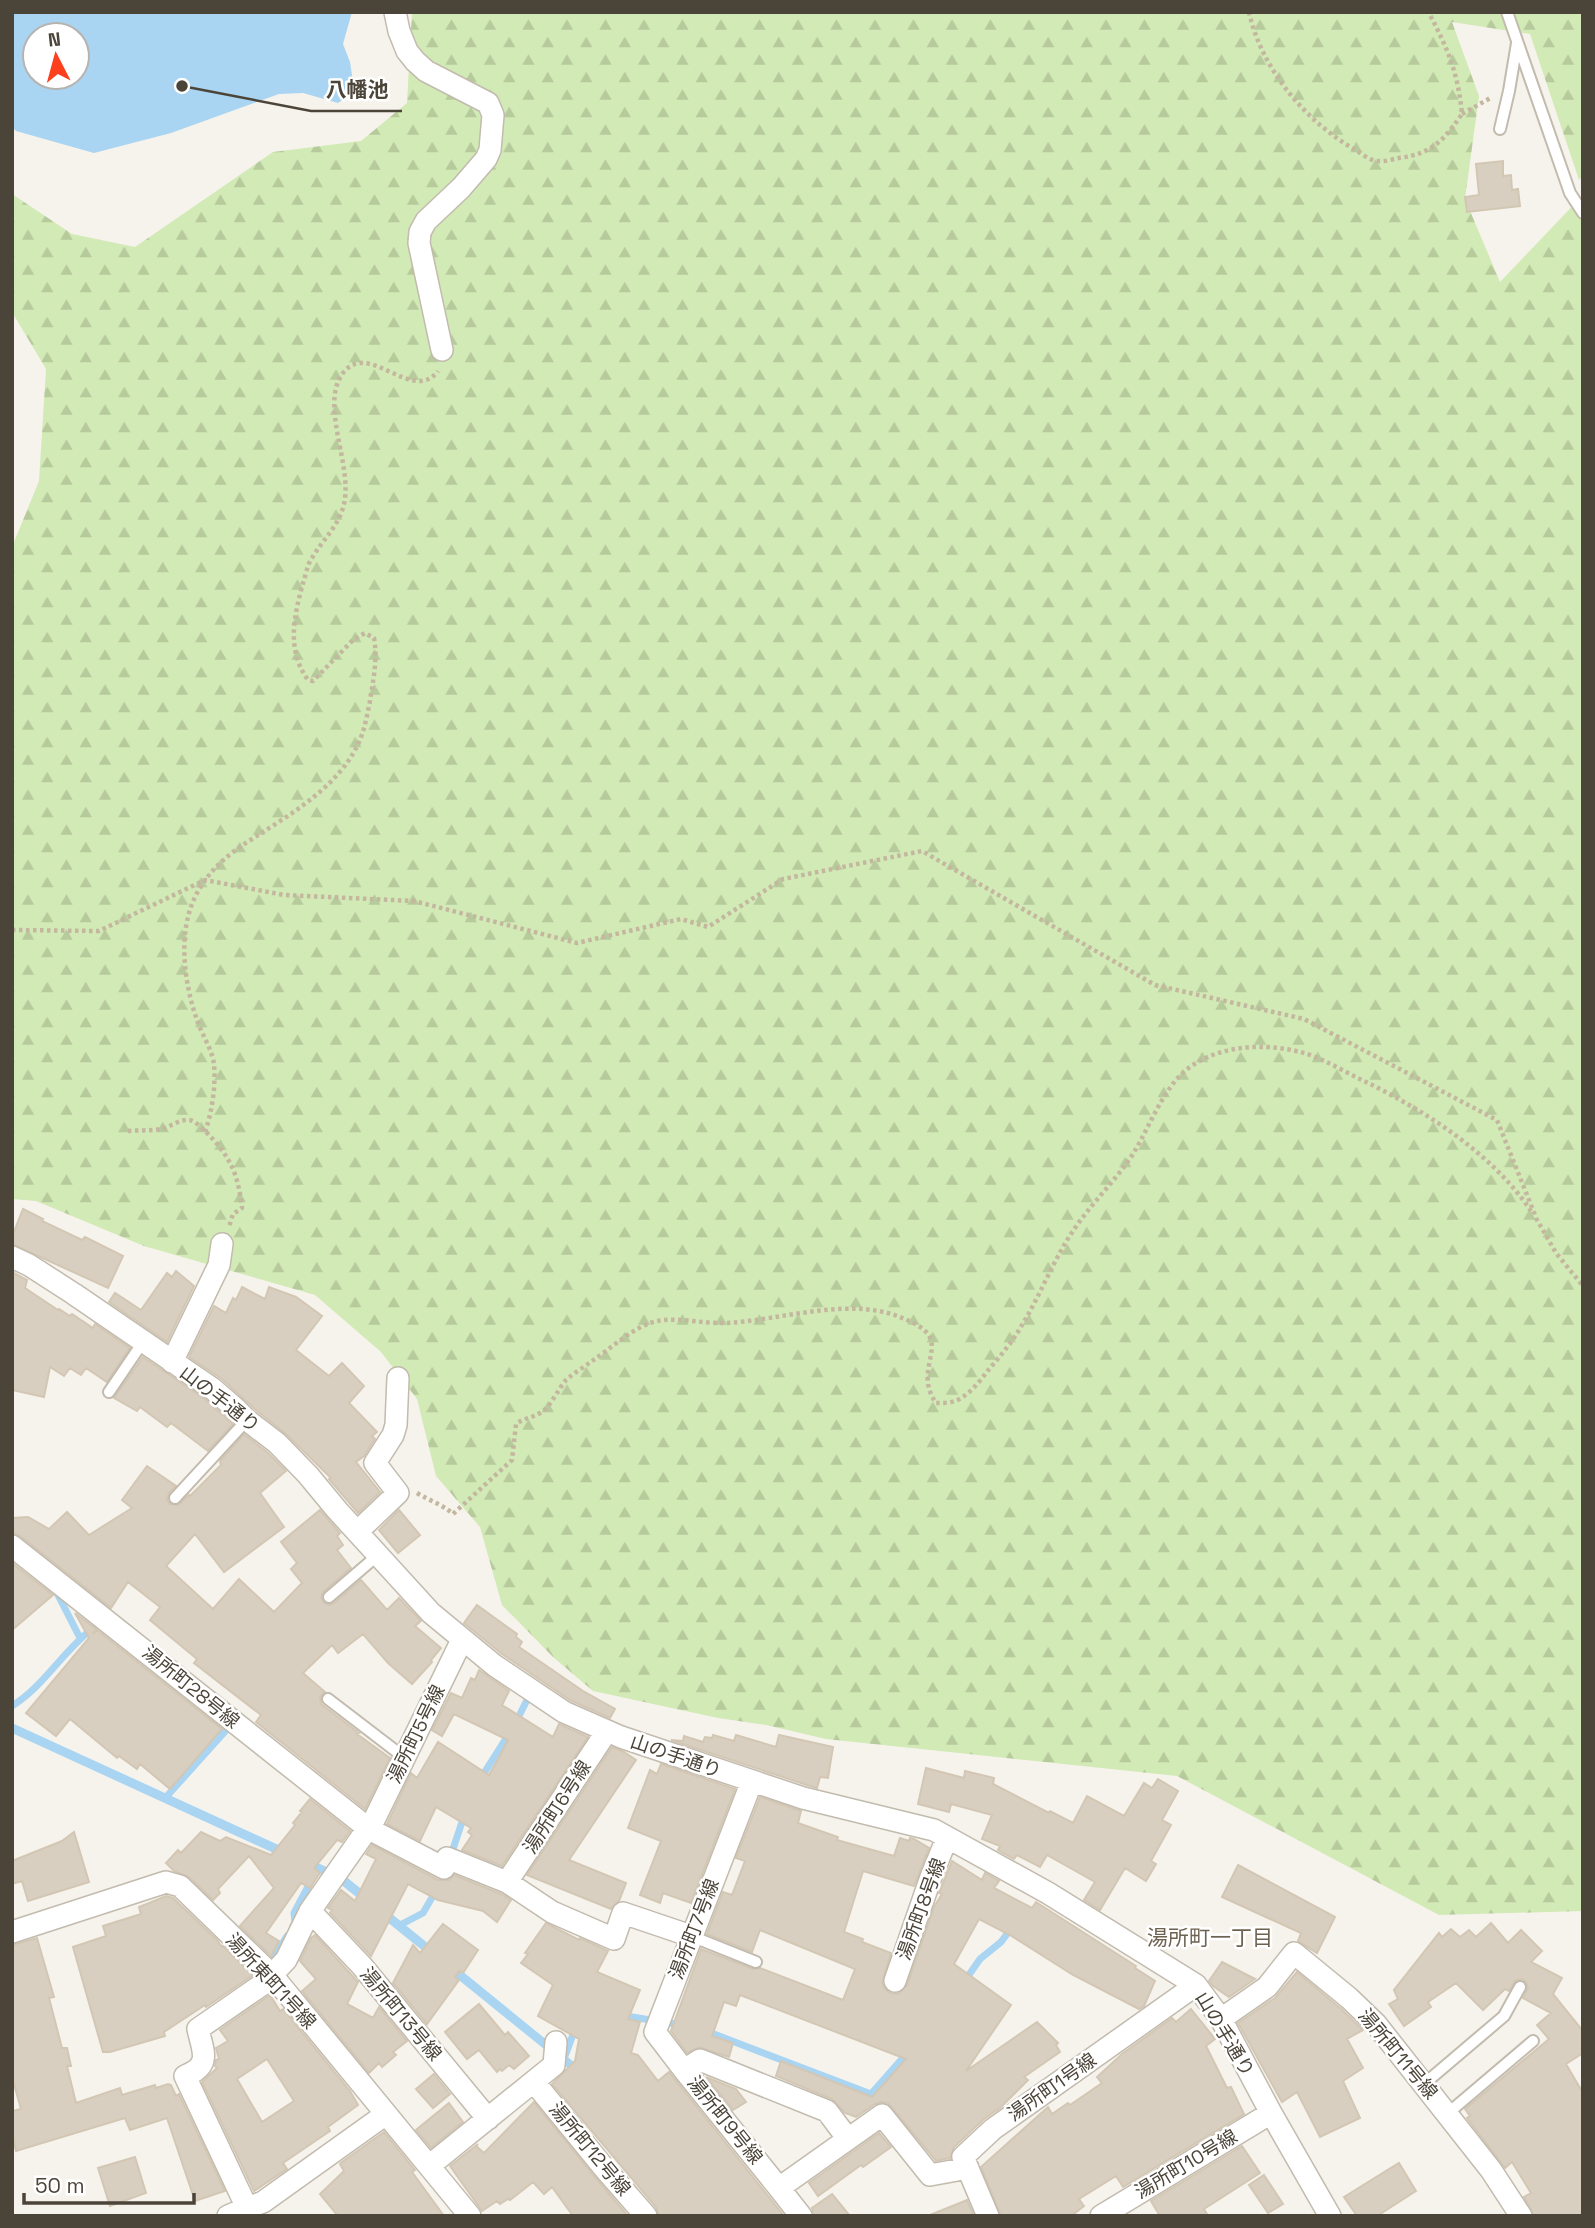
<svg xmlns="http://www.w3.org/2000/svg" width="1595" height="2228" font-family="'Space Grotesk','Noto Sans JP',sans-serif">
  <defs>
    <pattern id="forest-firs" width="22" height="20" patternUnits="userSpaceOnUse" patternTransform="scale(1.75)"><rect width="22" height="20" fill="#d2eab5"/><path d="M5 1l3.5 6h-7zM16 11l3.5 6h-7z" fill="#b6ca9c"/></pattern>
  </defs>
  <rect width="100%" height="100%" fill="#f6f3ec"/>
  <path fill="url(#forest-firs)" d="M412,12H1583V176L1579,180L1530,34L1452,22L1479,96L1465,199L1500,282L1583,195V1911L1439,1915L1177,1776L826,1739L766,1725L718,1718L593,1691L553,1657L502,1605L480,1527L436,1476L417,1399L381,1352L315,1295L144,1246L36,1201L12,1199V547L39,481L46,369L12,312V194L72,234L135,247L273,152L361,141L407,103Z"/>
  <path fill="#a9d4f2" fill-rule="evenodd" d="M12,12H352L343,44L350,62L353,82L344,99L338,103L303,93L279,94L171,133L94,153L16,131L12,127ZM35,35H77V77H35Z
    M12,1723L344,1875L623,2102L628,2117L339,1883L12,1733Z"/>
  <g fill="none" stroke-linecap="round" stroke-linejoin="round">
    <path stroke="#a9d4f2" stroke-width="7" d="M57,1593L80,1638
      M12,1706C44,1686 63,1651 93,1628
      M481,1778L514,1726L527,1700
      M167,1796L230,1726
      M451,1855L465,1813
      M402,1924L423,1913L448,1870
      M293,1926L295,1922L294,1913L311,1881
      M269,1965L287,1936
      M964,1982L980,1959L1001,1942L1013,1926
      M620,2015L681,2025
      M706,2031L871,2094L908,2052
      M565,2056L575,2029"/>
  </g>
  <path fill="#d8cfc1" stroke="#d3c7b4" stroke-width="2" fill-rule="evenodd" d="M1503,161V176L1511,175L1512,190L1518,189L1520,206L1467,212L1465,197L1479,195L1476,164Z
    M23,1209L43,1219L42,1221L82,1240L85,1237L123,1256L108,1288L12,1244V1237Z
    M176,1271L194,1286L167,1342L109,1302L115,1293L141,1310L167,1273L172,1277Z
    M12,1272L27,1280L25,1288L58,1310L59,1309L70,1316L72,1314L93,1328L95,1324L130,1348L107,1382L86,1368L81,1375L70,1368L64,1376L50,1367L44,1397L12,1390Z
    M242,1287L265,1299L269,1287L296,1297L322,1316L296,1350L329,1376L342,1363L364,1386L349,1403L377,1432L372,1436L375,1439L364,1456L356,1462L380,1492L358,1513L329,1479L331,1478L286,1434L256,1410L222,1379L189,1357L214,1306L226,1313L233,1298L236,1300Z
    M143,1357L205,1399L233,1424L208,1451L171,1423L167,1427L140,1407L137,1411L114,1398Z
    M244,1434L268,1453L286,1471L260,1493L284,1527L224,1572L195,1534L166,1566L213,1609L239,1579L274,1612L302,1583L291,1569L297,1563L281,1542L320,1510L340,1533L337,1536L343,1545L337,1550L351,1568L323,1592L321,1598L324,1603L330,1605L334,1603L361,1580L387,1610L399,1598L421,1621L415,1626L441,1648L431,1660L432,1662L412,1684L388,1663L363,1634L338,1653L332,1645L303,1673L325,1692L320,1697L321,1704L359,1733L357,1734L390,1758L365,1809L256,1722L261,1715L194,1663L197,1659L150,1620L160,1607L128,1582L111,1608L20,1536L12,1533V1518L28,1517L49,1529L67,1512L89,1535L132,1508L122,1500L147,1466L176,1486L169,1493L167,1500L170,1504L178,1505L189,1495L190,1496L221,1465L220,1461Z
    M399,1510L420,1535L398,1553L379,1530Z
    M12,1563L53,1595L12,1630Z
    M477,1605L517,1634L516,1637L522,1642L519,1647L583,1691L615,1709L610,1718L570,1700L502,1654L464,1623Z
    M75,1613L96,1629L93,1634L97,1630L222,1729L170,1789L140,1764L137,1769L119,1756L117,1758L70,1719L56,1736L26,1713L89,1638Z
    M479,1670L509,1691L502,1705L553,1737L559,1724L588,1737L502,1866L462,1850L472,1835L468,1832L471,1828L436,1807L420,1841L387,1824L411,1773L417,1778L438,1742L489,1775L498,1759L508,1740L454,1714L442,1736L432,1730L451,1693L462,1698L471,1678L475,1680Z
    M713,1735L734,1741L736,1735L776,1747L779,1735L833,1747L828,1778L820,1777L817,1788L807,1785L671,1740L683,1741L684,1736L703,1742L705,1737L712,1738Z
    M612,1747L624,1752L636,1760L569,1860L626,1883L619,1901L611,1909L527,1875Z
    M661,1764L735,1789L691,1903L663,1893L660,1903L640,1895L661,1841L628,1828L650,1770L657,1774Z
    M926,1768L964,1778L965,1771L994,1778L993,1784L1049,1813L1050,1811L1073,1823L1087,1796L1124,1816L1144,1783L1152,1788L1158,1779L1178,1791L1162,1820L1171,1825L1151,1861L1156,1864L1146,1881L1125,1868L1100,1910L1084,1900L1095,1882L1047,1855L1040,1867L1017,1855L1014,1859L998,1850L1000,1846L982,1839L992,1815L951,1804L949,1812L918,1804Z
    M760,1797L801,1811L798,1823L838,1837L837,1840L894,1856L900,1838L909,1841L910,1838L914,1839L929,1848L914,1886L863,1871L844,1932L863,1939L862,1942L891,1953L882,1983L885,1989L890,1993L898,1994L907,1985L934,1907L942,1894L939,1893L952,1861L982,1880L985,1873L999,1881L994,1888L1032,1908L1036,1902L1136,1966L1135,1968L1155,1981L1144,2006L1139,2009L1073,1975L1010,1935L979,1919L954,1964L1011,2005L966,2071L1037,2022L1058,2043L1056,2045L1060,2052L1024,2077L1028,2080L1001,2107L984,2119L954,2147L950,2158L936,2161L888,2103L881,2102L875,2104L856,2117L845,2113L832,2099L776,2076L781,2061L872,2097L906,2059L740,1995L736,2006L724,2002L712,2036L733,2043L729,2057L699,2047L687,2053L671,2031L701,1949L753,1969L760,1968L843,2000L855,1969L760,1930L752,1952L707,1934L723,1892L732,1895L745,1861L736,1858Z
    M310,1799L350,1831L342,1842L337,1840L314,1868L320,1873L310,1888L301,1883L266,1933L279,1941L271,1956L240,1926L274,1888L249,1856L218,1889L220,1893L213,1900L189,1877L174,1871L166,1863L178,1850L181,1853L201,1832L220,1841L226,1837L271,1855L295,1825L293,1823L302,1812L300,1811Z
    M74,1832L89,1882L28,1901L22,1881L12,1884V1861L62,1841Z
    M372,1845L438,1880H449L454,1875L501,1894L511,1900L497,1922L483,1911L438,1900L408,1884L371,1956L330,1913L332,1910L328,1908L341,1890L355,1901L376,1859L366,1854Z
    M1238,1865L1335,1917L1317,1953L1298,1941L1301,1933L1222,1897Z
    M166,1896L173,1898L217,1940L222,1947L223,1946L253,1975L206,2007L205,2005L164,2032L165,2036L110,2052H103L73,1947L106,1936L103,1926L141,1914L139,1907Z
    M546,1923L579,1940L580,1938L608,1951L597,1972L640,1990L628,2019L640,2022L631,2053L638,2055L658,2081L669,2072L784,2216H659L656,2207L552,2084L575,2061L579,2039L538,2016L553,1985L521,1963L528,1954L525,1953Z
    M1491,1923L1508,1943L1521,1930L1542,1951L1531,1962L1562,1978L1553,1994L1583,2031V2053L1566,2064L1583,2093V2216H1534L1524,2197L1531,2193L1512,2162L1505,2168L1467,2118L1470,2116L1465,2109L1549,2039L1537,2025L1551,2013L1523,1998L1528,1988L1526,1982L1521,1979L1515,1981L1509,1991L1505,1989L1483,2010L1456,1983L1428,2002L1431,2007L1404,2026L1389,2004L1398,1999L1394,1990L1439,1933L1442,1937L1451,1929L1460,1937L1469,1930L1476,1937Z
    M443,1924L478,1950L463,1973L459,1971L455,1977L459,1980L427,2024L393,1983L413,1945L420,1953Z
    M315,1935L358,1982L347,2004L373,2018L379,2007L407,2041L393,2052L396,2055L382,2067L379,2063L369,2073L302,1991L316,1979L300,1961L311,1938Z
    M37,1938L54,1997L49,1998L62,2048H67L71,2066H67L76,2103L120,2088L122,2095L155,2085L156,2088L168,2084L171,2085L176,2096L179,2094L225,2191L195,2201L167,2118L130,2130L125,2118L16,2151L12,2135V2111L21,2109L12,2077V1945Z
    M1222,1962L1255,1979L1229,1997L1213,1986L1209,1981Z
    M1297,1972L1340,2008L1363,2030L1347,2039L1363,2068L1343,2081L1360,2118L1320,2137L1297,2092L1282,2102L1238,2023L1275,1998Z
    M270,1995L280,2011L283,2009L350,2091L358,2105L328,2127L330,2131L283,2163L287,2169L254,2191L202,2082L217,2068L215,2066L216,2060L219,2059L216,2048L228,2041L220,2030ZM267,2059L294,2101L262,2122L237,2079Z
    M479,2004L505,2035L508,2032L529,2056L514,2069L509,2065L502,2071L500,2069L497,2072L479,2050L467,2059L445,2032Z
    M1191,2009L1215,2039L1206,2046L1227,2088L1231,2087L1244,2114L1123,2187L1116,2176L1079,2199L1084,2206L1071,2216H1001L981,2167L1048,2107L1052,2114L1068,2103L1070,2105L1102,2083L1097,2077L1122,2054L1172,2018L1176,2022Z
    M434,2074L450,2094L433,2108L416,2089Z
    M706,2077L736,2089L746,2102L733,2110Z
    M534,2102L595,2177L628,2216H573L552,2187L544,2194L533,2182L510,2200L508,2199L500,2204L497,2201L482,2211L450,2166L478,2144L476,2146L484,2153Z
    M449,2103L463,2122L431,2148L416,2130Z
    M384,2132L415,2170L412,2172L444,2216H338L320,2194L344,2171L340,2164L342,2162Z
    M879,2133L891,2147L863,2167L861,2165L818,2196L809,2183Z
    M1242,2146L1260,2173L1204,2209L1208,2216H1160L1151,2201Z
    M135,2157L146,2193L110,2206L98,2168Z
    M1399,2163L1416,2191L1377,2216H1357L1344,2197Z
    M1264,2175L1283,2204L1268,2213L1249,2185Z
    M832,2194L850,2216H814L812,2208Z
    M967,2200L974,2216H930V2215Z"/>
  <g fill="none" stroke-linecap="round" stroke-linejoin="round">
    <g stroke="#c2bbae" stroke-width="14">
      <path id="lane" d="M1507,12L1570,193L1583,213
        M1500,129L1509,91L1517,43
        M109,1392L143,1342
        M175,1498L247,1420
        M329,1597L378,1555
        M328,1699L405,1758
        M691,1936L756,1962
        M1424,2084L1504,2016L1520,1987
        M1447,2114L1533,2041"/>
    </g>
    <g stroke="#c2bbae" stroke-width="24">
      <path id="street" d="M395,12L399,31L407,51L415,61L426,71L488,103L493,115L490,150L486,159L461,188L426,221L420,232L419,243L442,350
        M12,1257L29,1265L74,1294L213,1389L236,1409L247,1420L277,1443L308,1475L337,1510L431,1613L494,1665L564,1712L621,1737L803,1798L934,1830L1048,1893L1196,1985L1221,2019L1271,2113L1330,2216
        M172,1362L219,1265L222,1244
        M357,1532L398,1493L375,1463L393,1435L396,1425L398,1378
        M12,1546L369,1829L444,1868L447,1858L507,1882L552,1912L614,1939L623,1913L691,1936
        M507,1882L607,1731
        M310,1911L362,1966L488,2119
        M12,1932L166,1882L180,1886L272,1975L470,2216
        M895,1981L931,1877L947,1838
        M1221,2019L1267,1987L1294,1953L1349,1998L1376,2024L1491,2170L1521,2216
        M684,2070L655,2032L752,1781
        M534,2082L605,2169L646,2216
        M848,2139L827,2111L700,2060L684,2070L779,2188L882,2115L930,2175L968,2168
        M429,2166L554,2065L556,2042
        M779,2188L801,2216
        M247,2208L263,2202L386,2114
        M228,2216L247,2208L185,2076C212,2065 203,2052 198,2029L263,1984L286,1960L310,1911L375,1818L458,1648L465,1641
        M988,2216L963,2157L993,2129L1196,1985
        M1101,2216L1271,2113"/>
    </g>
    <path stroke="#c4b79f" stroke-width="4.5" stroke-dasharray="3.5 3.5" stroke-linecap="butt" d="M1249,12C1261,68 1305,121 1354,149C1361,153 1370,161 1378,161C1385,162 1393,159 1399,158C1432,154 1444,140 1462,114C1458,74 1449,51 1430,15
      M1462,114L1492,97
      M12,930L99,931L205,880L284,895L414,901L577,943L681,919L708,927L783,879L922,851L1155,985L1304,1019L1497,1120L1537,1220
      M128,1131C139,1130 151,1131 161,1129C170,1127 178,1120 187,1120C194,1119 200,1127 205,1131C230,1156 238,1173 242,1208L233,1214L229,1227
      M205,1132C212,1112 216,1086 214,1064C212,1049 202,1035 197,1020C184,983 177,932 196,895C210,868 230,853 255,837C293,813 340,785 359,742C365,729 367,715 370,701C373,680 378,660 374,638L365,633L353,640L313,681L308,680C286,650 294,616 303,583C306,575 307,565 312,558C323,539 339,526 344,504C353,465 319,405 343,373C369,339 412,405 438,371
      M1536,1218L1556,1253L1583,1286
      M417,1493C430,1501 442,1504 453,1514L512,1460L516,1424C524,1418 532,1418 540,1413C551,1407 558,1389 566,1380C574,1373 584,1367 592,1361C610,1349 629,1331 650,1323C672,1315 701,1324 724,1323C783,1321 853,1293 909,1321C915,1324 922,1327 927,1333C942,1351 915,1373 936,1403C944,1403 954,1403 961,1398C973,1391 982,1378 990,1368C1002,1354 1013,1341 1022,1325C1041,1294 1054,1258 1075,1228C1092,1203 1114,1182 1131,1157C1147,1132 1157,1103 1176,1080C1206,1045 1262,1041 1304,1053C1324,1059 1343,1071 1362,1080C1424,1110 1492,1153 1531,1211"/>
    <use href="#lane" stroke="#fff" stroke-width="10"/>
    <use href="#street" stroke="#fff" stroke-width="21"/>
  </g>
  <g text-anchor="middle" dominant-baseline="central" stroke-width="5" stroke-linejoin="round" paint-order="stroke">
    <g font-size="19" fill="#4b4439" stroke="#fff">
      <text transform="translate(220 1399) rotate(38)">山の手通り</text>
      <text transform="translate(191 1687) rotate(39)">湯所町28号線</text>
      <text transform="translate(416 1734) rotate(-64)">湯所町5号線</text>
      <text transform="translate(676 1756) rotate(19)">山の手通り</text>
      <text transform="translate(557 1807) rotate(-57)">湯所町6号線</text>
      <text transform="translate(921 1909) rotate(-70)">湯所町8号線</text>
      <text transform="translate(694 1929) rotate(-69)">湯所町7号線</text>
      <text transform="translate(271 1981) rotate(47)">湯所東町1号線</text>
      <text transform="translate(401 2014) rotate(50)">湯所町13号線</text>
      <text transform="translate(1225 2034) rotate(59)">山の手通り</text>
      <text transform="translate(1398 2054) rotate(50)">湯所町11号線</text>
      <text transform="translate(1052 2087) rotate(-35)">湯所町1号線</text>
      <text transform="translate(725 2120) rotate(51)">湯所町9号線</text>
      <text transform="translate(590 2149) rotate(50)">湯所町12号線</text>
      <text transform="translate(1186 2164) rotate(-31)">湯所町10号線</text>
    </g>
    <g font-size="21" fill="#6e6250" stroke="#fff">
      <text x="1210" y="1937">湯所町一丁目</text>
    </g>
  </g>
  <path fill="none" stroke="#4b4439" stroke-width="2.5" d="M182 86L311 111H402"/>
  <circle fill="#4b4439" stroke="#fff" stroke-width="2.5" cx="182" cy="86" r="7"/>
  <g font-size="21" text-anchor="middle" font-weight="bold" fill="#4b4439" stroke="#fff" stroke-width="5" stroke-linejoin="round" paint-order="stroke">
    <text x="357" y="97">八幡池</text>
  </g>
  <rect width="1595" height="2228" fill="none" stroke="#4b4439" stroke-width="28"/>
  <g transform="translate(56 56) rotate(354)"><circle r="33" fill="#ffffff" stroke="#b7b4b0" stroke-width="2"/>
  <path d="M0-5L12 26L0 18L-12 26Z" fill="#fc3f1d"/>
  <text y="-10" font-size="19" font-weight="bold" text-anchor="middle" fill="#4b4439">N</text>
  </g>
  <path d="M24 2193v10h170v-10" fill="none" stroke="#4b4439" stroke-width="3.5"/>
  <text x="35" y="2193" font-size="21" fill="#4b4439" stroke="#ffffff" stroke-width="5" paint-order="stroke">50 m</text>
</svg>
